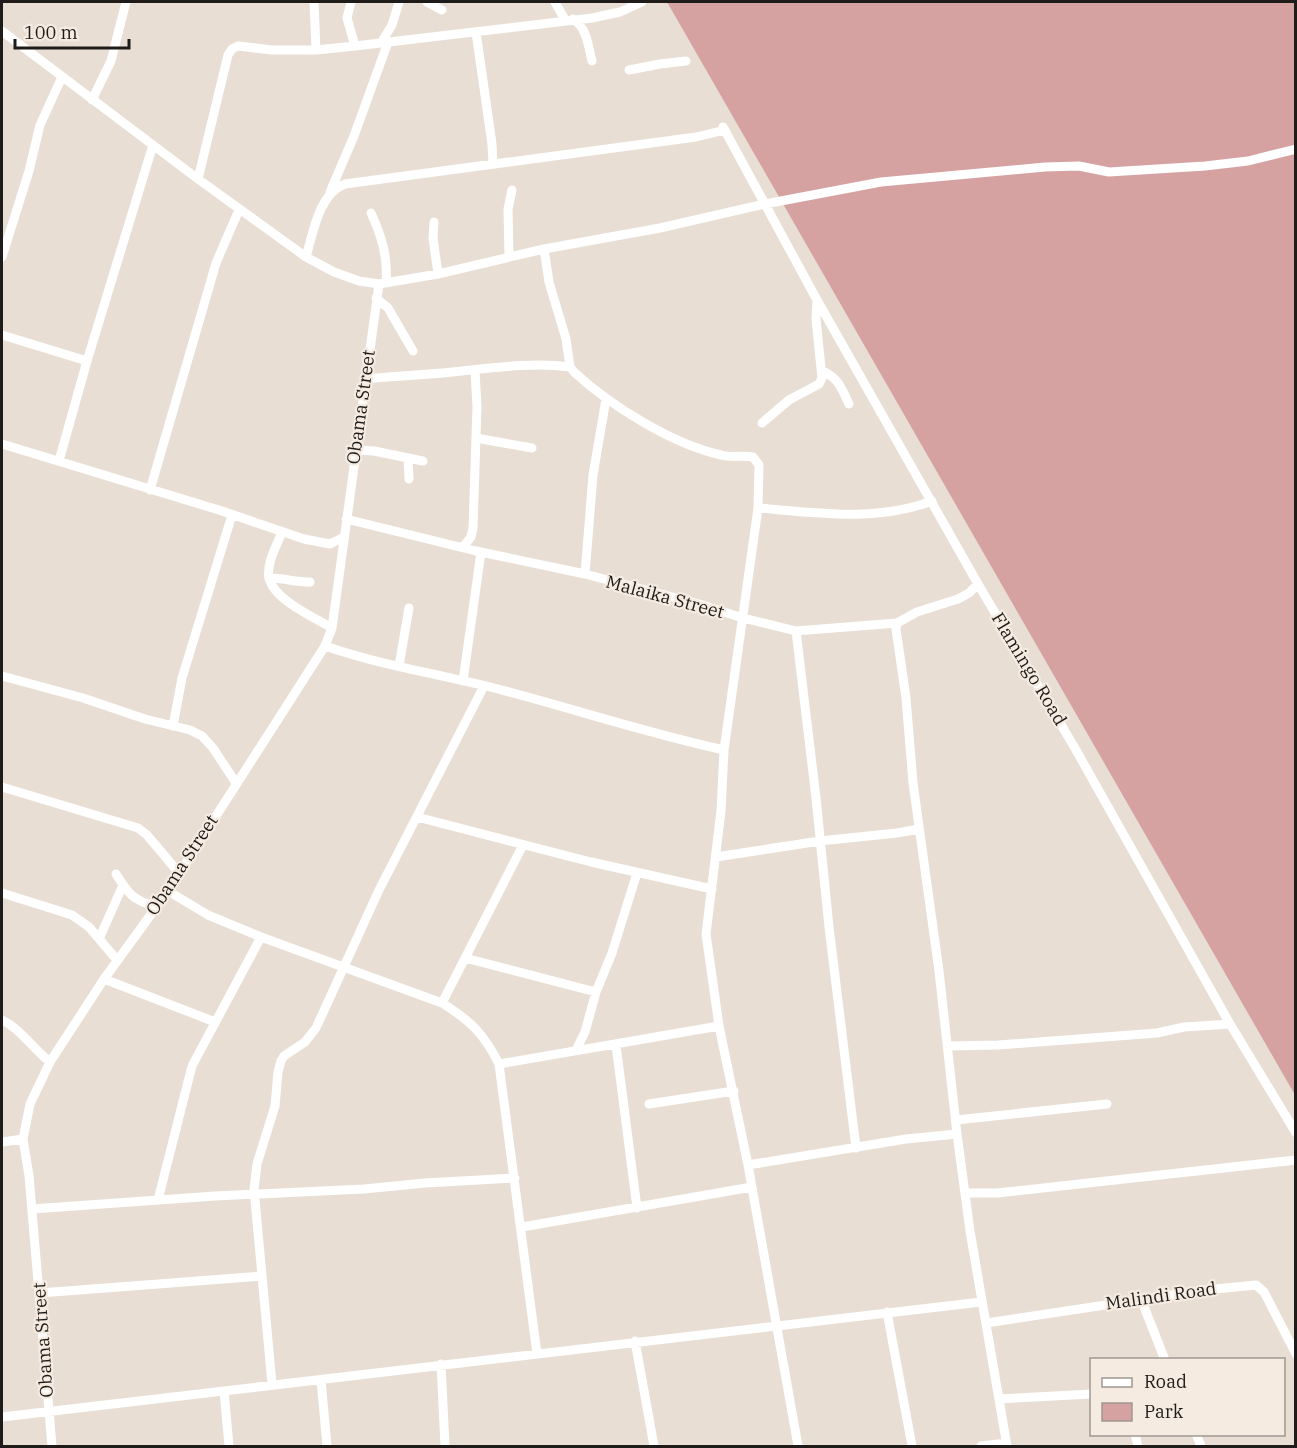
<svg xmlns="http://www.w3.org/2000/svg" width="1297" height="1448" font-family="'IBM Plex Serif',serif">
  <rect width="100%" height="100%" fill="#e8ded4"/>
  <path fill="#d6a1a1" d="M667 2H1295V1095Z"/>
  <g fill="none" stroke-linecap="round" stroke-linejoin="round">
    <path stroke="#fff" stroke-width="9" d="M314 2 316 50
      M351 2 347 18 355 46
      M427 2 442 10
      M555 2 565 20
      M573 19C587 28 588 45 592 61
      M2 31 198 179 306 257 334 272 359 281 379 284 438 274 544 249 660 228 765 204 881 182 1045 167 1079 166 1109 172 1205 166 1248 161 1296 149
      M476 32 492 144 493 164
      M381 43 392 25 399 2
      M629 70 660 64 686 61
      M92 100 111 61 126 2
      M723 127 817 300 978 584 1076 750 1230 1024 1296 1133
      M198 179 228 55 232 49 238 46 272 50H316L355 46 592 18 620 12 642 2
      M330 192 354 136 388 42
      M371 213C382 237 388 257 386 283
      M434 222 433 238 438 274
      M544 249 549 282 566 339 570 367 574 372C611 406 672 444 721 455 732 458 742 455 753 457L759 465 758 508 724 750 721 811 706 934 719 1026 748 1165 798 1446
      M2 257 29 171 40 125 62 77
      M306 257C313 233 319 193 345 184L696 137 725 130
      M509 257 508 209 512 190
      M376 298 388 308 413 351
      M2 335 87 361
      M822 371C838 377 842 389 849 404
      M365 379C394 376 424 375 453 372 492 368 531 362 570 367
      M762 423 789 400 819 384 822 378 816 319 817 300
      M476 438 532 448
      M2 444 219 510 304 539 330 544 344 537
      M356 450 374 451 423 461
      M408 458 409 479
      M59 461 87 361 153 145
      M150 490 216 263 239 210
      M758 508C816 513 877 522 932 501
      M346 519 476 551 585 574 699 604 743 618 796 631 897 623 917 612 958 599 969 593 978 584
      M282 532C277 545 266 564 269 578 274 600 315 618 332 628
      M463 547 471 537 473 528 477 407 475 370
      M585 574 593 475 606 399
      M269 578C283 578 295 582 310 582
      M897 623 896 629 906 698 913 783 939 971 957 1134 970 1231 1007 1446
      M796 631 816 798 829 927 856 1148
      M325 646C380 665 438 674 494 688 571 708 646 733 724 750
      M399 666 409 608
      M2 676 83 698 145 719 190 730 202 736 213 748 236 783
      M463 681 481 552
      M173 726 182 678 232 515
      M2 787 138 828 147 835 179 873
      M417 817 591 862 712 889
      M716 857 820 841 897 833 919 829
      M116 874C128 893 133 901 156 906
      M168 891 208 915 261 937 442 1003C471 1021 484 1034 499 1064L537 1354
      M2 893 72 915 89 927 117 960
      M99 939 123 885
      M465 958 596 992
      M104 979 215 1022
      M442 1003 523 845
      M2 1020C21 1029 33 1049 50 1062
      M616 1045 637 1208
      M948 1046 998 1045 1157 1033 1184 1027 1230 1024
      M576 1050 585 1032 596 992 612 953 637 873
      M499 1064 719 1026
      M649 1104 734 1091
      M956 1120 1107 1104
      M2 1142 23 1139
      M748 1165 906 1139 957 1134
      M966 1193H997L1296 1160
      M158 1200 192 1066 261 937
      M32 1209 215 1196 364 1189 425 1183 515 1178
      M522 1227 752 1187
      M40 1293 262 1276
      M1141 1299 1165 1360
      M887 1312 912 1446
      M986 1323 1205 1290 1256 1285 1264 1292 1296 1354
      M635 1341 654 1446
      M441 1364 445 1446
      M321 1380 327 1446
      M272 1384 254 1189 257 1164 275 1106 278 1072 281 1061 284 1056 305 1042 316 1028 379 890 484 686
      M224 1391 229 1446
      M999 1399 1092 1394
      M2 1417 981 1302
      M1135 1434 1138 1446
      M1196 1434 1201 1446
      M52 1446 29 1176 23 1139 30 1104 50 1062 104 979 168 891 325 646 332 628 379 284
      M981 1446 1006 1443"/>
  </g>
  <g text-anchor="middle" stroke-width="4.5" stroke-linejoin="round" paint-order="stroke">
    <g font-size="18" fill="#1e1b18" stroke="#f5ebe1">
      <text transform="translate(361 407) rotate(-82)" y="6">Obama Street</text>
      <text transform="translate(665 597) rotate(15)" y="6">Malaika Street</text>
      <text transform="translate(1029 669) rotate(59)" y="6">Flamingo Road</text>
      <text transform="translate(182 865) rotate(-57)" y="6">Obama Street</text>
      <text transform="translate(1161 1296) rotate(-8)" y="6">Malindi Road</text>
      <text transform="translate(43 1340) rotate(-94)" y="6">Obama Street</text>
    </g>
  </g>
  <rect width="1297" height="1448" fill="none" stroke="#1e1b18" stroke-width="6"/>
  <rect x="1090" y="1358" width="195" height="78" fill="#f5ebe1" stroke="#9f9891" stroke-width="1.5"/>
  <rect x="1102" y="1378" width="30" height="9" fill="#ffffff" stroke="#9f9891" stroke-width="1.5"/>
  <text x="1144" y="1388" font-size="18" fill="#1e1b18">Road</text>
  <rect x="1102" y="1403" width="30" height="18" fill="#d6a1a1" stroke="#9f9891" stroke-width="1.5"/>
  <text x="1144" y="1418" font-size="18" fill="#1e1b18">Park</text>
  <path d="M15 39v9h114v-9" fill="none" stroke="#1e1b18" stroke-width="3"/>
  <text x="24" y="39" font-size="18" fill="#1e1b18" stroke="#f5ebe1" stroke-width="4.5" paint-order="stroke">100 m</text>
</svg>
